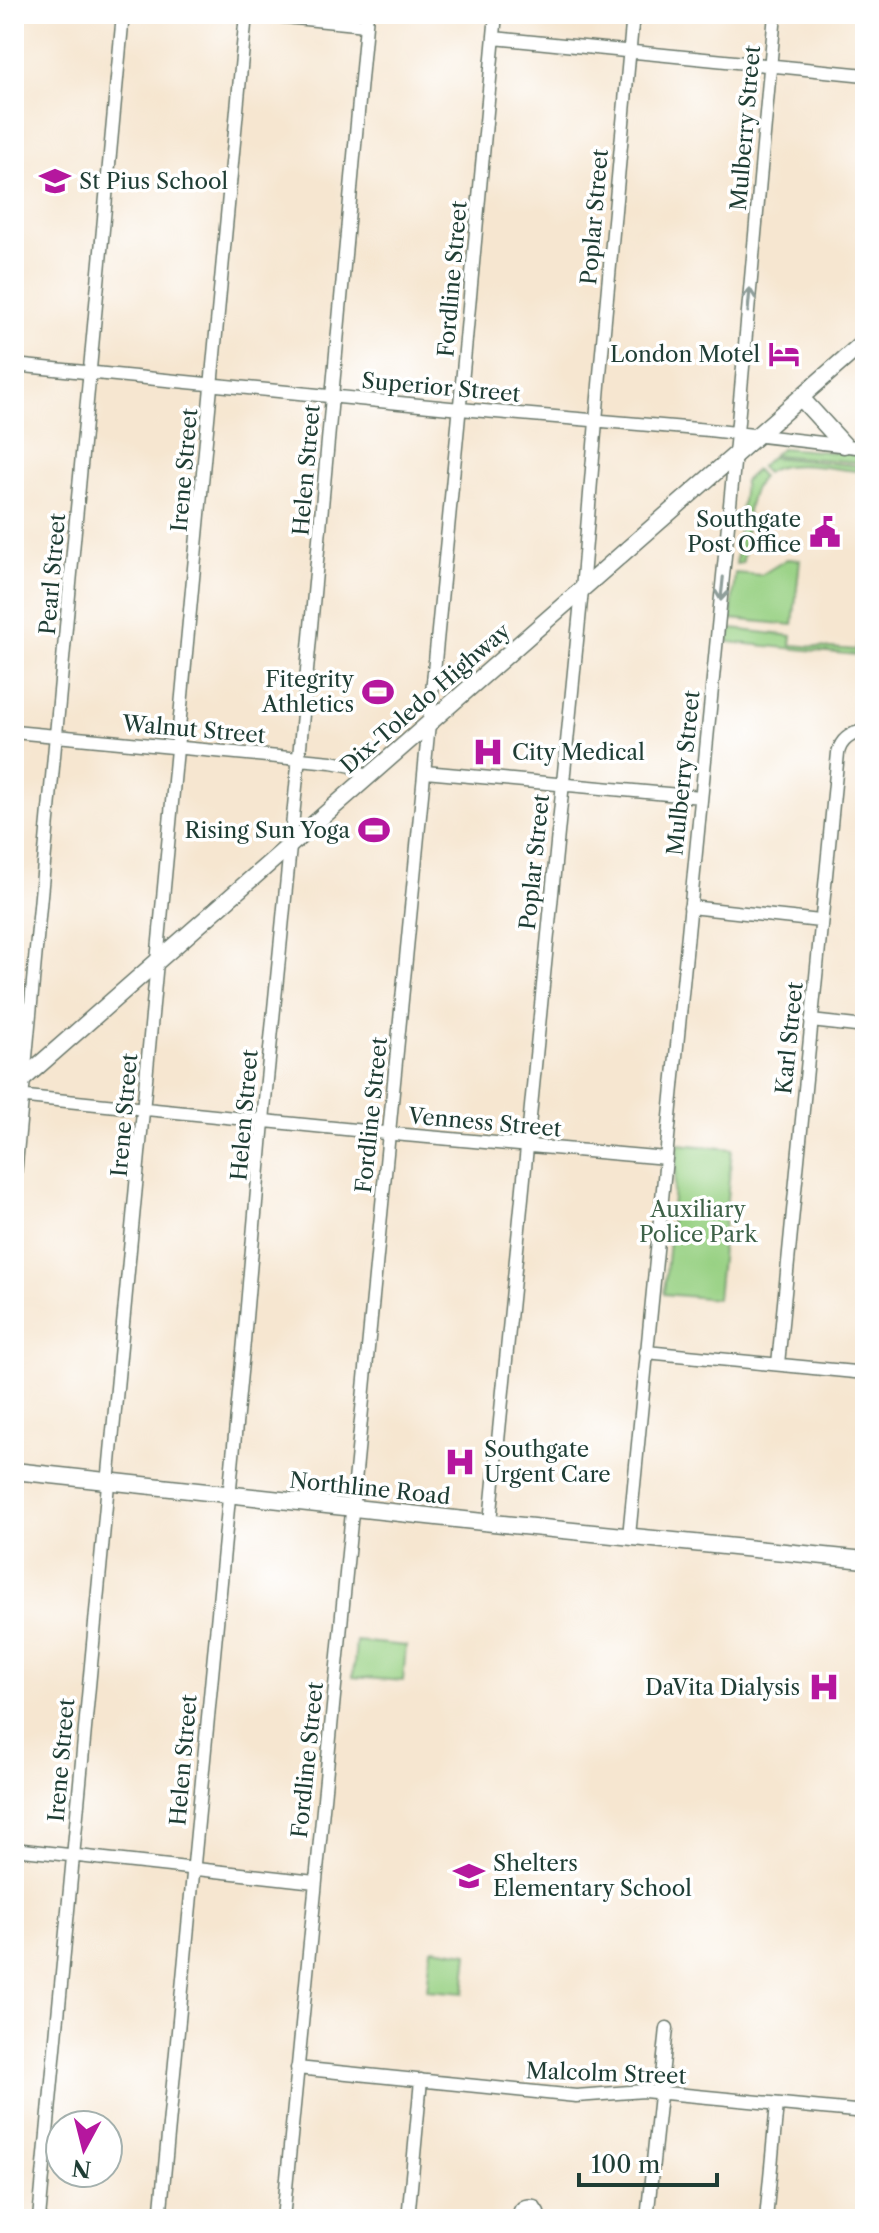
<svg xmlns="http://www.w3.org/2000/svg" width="879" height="2233" font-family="'Libre Caslon Text',serif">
  <rect width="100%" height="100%" fill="#fff"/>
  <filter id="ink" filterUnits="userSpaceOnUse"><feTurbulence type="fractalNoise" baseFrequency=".0125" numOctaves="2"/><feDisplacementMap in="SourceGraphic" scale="16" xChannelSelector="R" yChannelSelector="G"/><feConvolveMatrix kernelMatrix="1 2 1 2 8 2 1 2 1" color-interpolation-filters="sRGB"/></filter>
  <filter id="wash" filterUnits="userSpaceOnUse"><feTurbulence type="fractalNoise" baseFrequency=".006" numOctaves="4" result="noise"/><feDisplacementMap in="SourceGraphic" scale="32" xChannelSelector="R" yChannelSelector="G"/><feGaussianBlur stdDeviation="1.8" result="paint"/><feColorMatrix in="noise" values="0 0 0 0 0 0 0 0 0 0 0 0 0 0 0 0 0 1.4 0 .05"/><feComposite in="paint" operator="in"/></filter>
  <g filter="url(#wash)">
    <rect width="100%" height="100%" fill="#f6e6d0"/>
    <path fill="#99d184" stroke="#5c875c" stroke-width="2" d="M782 448 857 454 863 458 864 463 773 455Z
      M771 457 863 466 861 469 857 471C833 469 785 458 766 473L760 467Z
      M756 470 762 477C745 495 746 536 743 561L742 563 736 564 744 481Z
      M787 559 800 560 793 625 731 619 735 573 761 575Z
      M732 629 792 636 791 645 856 650 857 643 863 651 865 650V656L728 642Z
      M678 1144 732 1149 717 1299 664 1294Z
      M356 1641 406 1646 403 1681 353 1677Z
      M433 1948 468 1953 464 1993 427 1990 431 1949Z"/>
  </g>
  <g filter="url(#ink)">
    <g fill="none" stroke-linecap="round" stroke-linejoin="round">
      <defs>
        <path id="minor" d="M255 14 366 25
          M494 38 865 75
          M14 365 460 409 709 430 865 448
          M14 732 331 762 352 766 366 778
          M425 772 701 797
          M690 907 820 921
          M811 1021 865 1027
          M17 1096 405 1135 666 1158
          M14 1186 123 14
          M646 1352 865 1373
          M778 1364 838 753C841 739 851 733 865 731
          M490 1522 582 590 599 385 633 14
          M629 1536 737 433 775 14
          M14 1849 315 1882
          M297 2068 576 2096 644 2091 865 2112
          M39 2219 246 14
          M160 2219 244 1341 264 1110 301 736 367 14
          M283 2219 458 426 496 14
          M408 2219 421 2080
          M519 2219C518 2208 524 2204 534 2206L538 2212 536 2219
          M647 2219 667 2028
          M766 2219 777 2104"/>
        <path id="major" d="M801 398 844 445
          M14 1087 865 341
          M14 1471 483 1522 865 1560"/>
      </defs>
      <use href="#minor" stroke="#6a786b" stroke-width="15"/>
      <use href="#major" stroke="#6a786b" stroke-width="19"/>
      <use href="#minor" stroke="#fff" stroke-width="12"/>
      <use href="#major" stroke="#fff" stroke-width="16"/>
    </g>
    <defs><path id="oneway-shaft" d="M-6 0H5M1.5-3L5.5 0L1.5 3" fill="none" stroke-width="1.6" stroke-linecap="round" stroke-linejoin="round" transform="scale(2)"/></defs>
    <g stroke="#8f9e9a">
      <use href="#oneway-shaft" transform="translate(749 300) rotate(-85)"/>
      <use href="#oneway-shaft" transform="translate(722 589) rotate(96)"/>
    </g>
  </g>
  <defs>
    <symbol id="school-bare" viewBox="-9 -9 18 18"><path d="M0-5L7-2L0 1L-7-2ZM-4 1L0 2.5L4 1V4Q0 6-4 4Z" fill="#b5179e" stroke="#fff" stroke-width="2.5" paint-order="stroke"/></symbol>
    <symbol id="hotel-bare" viewBox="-9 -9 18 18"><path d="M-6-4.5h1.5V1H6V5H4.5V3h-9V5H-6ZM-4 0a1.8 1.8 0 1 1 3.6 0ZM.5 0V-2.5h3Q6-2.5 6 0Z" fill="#b5179e" stroke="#fff" stroke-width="2.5" paint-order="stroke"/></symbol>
    <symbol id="civic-bare" viewBox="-9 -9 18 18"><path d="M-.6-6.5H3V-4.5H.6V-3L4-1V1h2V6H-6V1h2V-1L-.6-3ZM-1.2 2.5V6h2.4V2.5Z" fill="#b5179e" stroke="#fff" stroke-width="2.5" paint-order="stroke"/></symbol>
    <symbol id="stadium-bare" viewBox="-9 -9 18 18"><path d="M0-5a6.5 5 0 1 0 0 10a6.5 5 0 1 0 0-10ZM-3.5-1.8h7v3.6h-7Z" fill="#b5179e" stroke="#fff" stroke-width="2.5" paint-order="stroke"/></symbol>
    <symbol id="hospital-bare" viewBox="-9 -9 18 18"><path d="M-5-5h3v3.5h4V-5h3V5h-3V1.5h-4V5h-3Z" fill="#b5179e" stroke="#fff" stroke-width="2.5" paint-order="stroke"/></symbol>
  </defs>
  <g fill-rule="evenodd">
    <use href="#school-bare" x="33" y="159" width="44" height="44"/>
    <use href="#hotel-bare" x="762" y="332" width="44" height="44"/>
    <use href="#civic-bare" x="803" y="510" width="44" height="44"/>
    <use href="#stadium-bare" x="356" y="670" width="44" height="44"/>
    <use href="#hospital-bare" x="466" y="730" width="44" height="44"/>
    <use href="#stadium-bare" x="352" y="808" width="44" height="44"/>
    <use href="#hospital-bare" x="438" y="1440" width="44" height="44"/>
    <use href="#hospital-bare" x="802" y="1665" width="44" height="44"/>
    <use href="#school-bare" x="447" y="1854" width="44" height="44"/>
  </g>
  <g text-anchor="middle" stroke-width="7" stroke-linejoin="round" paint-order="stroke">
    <g font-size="22" fill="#1f3d34" stroke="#fff">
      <text transform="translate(745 128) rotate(-85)" y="8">Mulberry Street</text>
      <text transform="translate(594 217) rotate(-85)" y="8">Poplar Street</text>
      <text transform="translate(452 279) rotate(-85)" y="8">Fordline Street</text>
      <text transform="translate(441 387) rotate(5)" y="8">Superior Street</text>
      <text transform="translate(184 470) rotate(-85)" y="8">Irene Street</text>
      <text transform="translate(306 470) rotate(-85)" y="8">Helen Street</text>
      <text transform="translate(52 574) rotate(-85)" y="8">Pearl Street</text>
      <text transform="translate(425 698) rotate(-41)" y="8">Dix-Toledo Highway</text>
      <text transform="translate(194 729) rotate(5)" y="8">Walnut Street</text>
      <text transform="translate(683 773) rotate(-84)" y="8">Mulberry Street</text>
      <text transform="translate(534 862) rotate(-84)" y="8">Poplar Street</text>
      <text transform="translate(789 1038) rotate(-84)" y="8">Karl Street</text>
      <text transform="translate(124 1115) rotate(-85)" y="8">Irene Street</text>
      <text transform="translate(244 1115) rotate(-85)" y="8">Helen Street</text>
      <text transform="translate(371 1115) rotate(-84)" y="8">Fordline Street</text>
      <text transform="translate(485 1122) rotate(5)" y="8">Venness Street</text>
      <text transform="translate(370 1488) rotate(6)" y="8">Northline Road</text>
      <text transform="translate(61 1760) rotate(-85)" y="8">Irene Street</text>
      <text transform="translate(183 1760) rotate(-85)" y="8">Helen Street</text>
      <text transform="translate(307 1760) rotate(-84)" y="8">Fordline Street</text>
      <text transform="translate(606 2073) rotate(2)" y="8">Malcolm Street</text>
    </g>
    <g font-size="22" fill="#1f3d34" stroke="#fff" text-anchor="end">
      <text x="79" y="189" text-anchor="start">St Pius School</text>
      <text x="760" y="362">London Motel</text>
      <text x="801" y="527">Southgate<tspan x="801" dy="25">Post Office</tspan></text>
      <text x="354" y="687">Fitegrity<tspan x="354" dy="25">Athletics</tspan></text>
      <text x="512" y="760" text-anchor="start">City Medical</text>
      <text x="350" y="838">Rising Sun Yoga</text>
      <text x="484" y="1457" text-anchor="start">Southgate<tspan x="484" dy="25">Urgent Care</tspan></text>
      <text x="800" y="1695">DaVita Dialysis</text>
      <text x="493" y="1871" text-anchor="start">Shelters<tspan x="493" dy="25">Elementary School</tspan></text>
    </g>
    <g font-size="22" fill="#3e6248" stroke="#fff">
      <text x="698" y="1217">Auxiliary<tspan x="698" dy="25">Police Park</tspan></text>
    </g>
  </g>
  <rect width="879" height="2233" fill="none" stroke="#fff" stroke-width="48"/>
  <g transform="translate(84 2149) rotate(187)"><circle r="38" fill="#ffffff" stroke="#a5b1ae" stroke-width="2"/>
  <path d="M0-6L14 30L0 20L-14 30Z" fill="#b5179e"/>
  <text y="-12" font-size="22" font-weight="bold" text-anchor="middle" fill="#1f3d34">N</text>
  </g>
  <path d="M579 2173v12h138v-12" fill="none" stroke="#1f3d34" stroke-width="4"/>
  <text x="591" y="2173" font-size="24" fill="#1f3d34" stroke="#ffffff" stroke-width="6" paint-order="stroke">100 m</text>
</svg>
